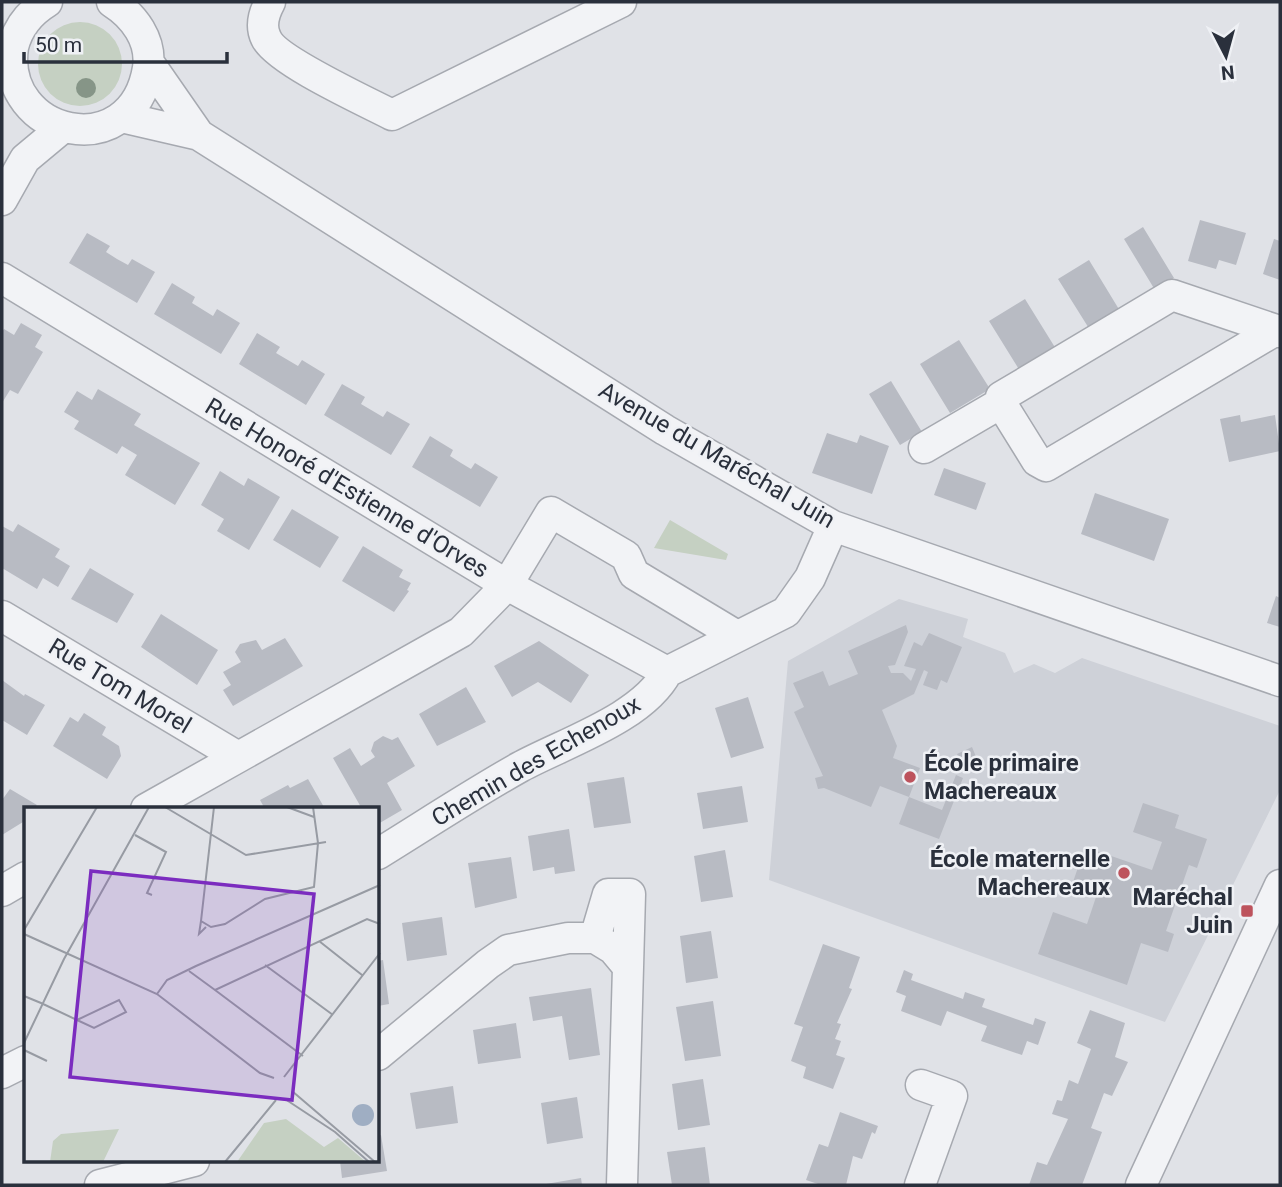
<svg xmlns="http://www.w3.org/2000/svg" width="1282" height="1187" font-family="Roboto,sans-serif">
  <rect width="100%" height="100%" fill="#e0e2e7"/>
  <path fill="#ced1d8" d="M899 599 968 619 963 637 1005 653 1014 673 1034 664 1055 673 1082 658 1280 726V790L1165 1022 769 880 788 661Z"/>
  <path fill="#c5d0c2" d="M38 64a42 42 0 1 1 84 0a42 42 0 1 1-84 0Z
    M670 520 728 554 726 560 654 548Z"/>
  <path fill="#b8bbc3" d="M1200 220 1246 233 1236 265 1219 260 1216 269 1188 261Z
    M1143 227 1174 278 1155 290 1124 239Z
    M87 233 110 246 106 252 117 259 128 265 132 259 155 272 137 303 69 263Z
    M1274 239 1280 241V280L1263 274Z
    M1089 260 1120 311 1090 330 1058 279Z
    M172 283 195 297 192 303 213 316 217 309 240 323 221 354 154 314Z
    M1025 299 1056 349 1020 371 989 321Z
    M21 323 42 335 35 347 43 352 18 394 10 390 2 403V332L4 329 14 335Z
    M257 333 280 347 276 353 298 366 302 360 325 374 306 405 239 364Z
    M959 340 990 389 950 413 920 364Z
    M891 381 922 432 900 445 869 394Z
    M342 384 365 397 361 404 383 417 387 411 410 424 391 455 324 415Z
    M98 389 141 414 134 425 200 463 175 505 125 475 137 455 122 446 117 454 74 429 79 421 64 412 77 391 92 400Z
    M1240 415 1241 422 1275 415 1280 451 1229 462 1220 419Z
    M827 433 857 443 860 435 889 446 872 494 812 473Z
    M430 436 453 450 450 456 461 463 471 469 475 463 498 477 480 507 412 467Z
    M944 468 986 483 976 510 934 495Z
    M220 471 244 486 248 478 280 497 249 550 217 531 224 519 201 505Z
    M1095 493 1169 519 1154 561 1081 534Z
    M292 509 339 537 320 568 273 540Z
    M18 524 60 549 55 557 70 566 58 587 43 578 37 589 2 568V526L13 532Z
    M363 546 403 570 399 577 411 583 407 590 409 591 394 612 342 581Z
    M90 568 134 594 117 623 71 599Z
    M1276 596 1280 598V627L1267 623Z
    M161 614 218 650 197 685 141 647Z
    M906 625 908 632 895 665 888 666 891 673H903L911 681 916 669 904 666 914 642 922 646 929 633 962 647 947 683 941 680 937 690 923 685 928 672 924 670 914 694 882 710 897 746 893 758 920 768 909 797 880 786 871 807 824 788 818 789 815 778 823 776 794 712 804 707 793 683 823 671 829 686 858 674 848 651Z
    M285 638 303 666 233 706 223 690 231 685 223 672 241 662 235 652 240 644 256 640 262 650Z
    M539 641 589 675 571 703 538 682 512 697 494 666Z
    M2 680 24 696 25 694 45 705 27 735 2 720Z
    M466 687 486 722 437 746 419 714Z
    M748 697 764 748 731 758 715 708Z
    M84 713 106 727 102 735 119 746 121 756 107 779 53 746 70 717 78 722Z
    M383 736 392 740 398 737 415 766 387 783 402 810 378 824V809H362L333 758 350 748 361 766 375 757 371 751 374 742Z
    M972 747 979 764 964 770 957 754Z
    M956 775 963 778 939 839 899 824 909 797 942 810Z
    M624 777 631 823 594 828 587 783Z
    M308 779 325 809H265L260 800 288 785 290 788Z
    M742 786 748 822 703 829 697 793Z
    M10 789 37 805 33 809H26L23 822 2 835V800Z
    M1143 803 1179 815 1175 828 1207 839 1197 868 1189 865 1166 931 1174 934 1168 952 1141 943 1127 985 1038 954 1053 912 1087 924 1098 891 1073 882 1085 847 1152 870 1162 842 1133 832Z
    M569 829 575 871 555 874 554 867 533 871 528 836Z
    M725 850 733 897 701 902 694 856Z
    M511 857 517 898 475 908 468 863Z
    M442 917 447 955 407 961 402 923Z
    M711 931 718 978 686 983 680 936Z
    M823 944 860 957 849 988 852 989 837 1023 841 1024 835 1039 841 1041 836 1055 845 1058 833 1089 803 1078 806 1067 791 1061 803 1027 794 1024Z
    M383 960 389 1004 378 1006V961Z
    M904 970 913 974 911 980 963 999 965 992 985 999 982 1007 1033 1025 1035 1018 1046 1022 1038 1045 1027 1041 1022 1055 981 1041 987 1026 947 1011 941 1026 901 1011 906 996 896 992Z
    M591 988 600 1055 569 1060 562 1016 533 1021 529 997Z
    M713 1001 721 1056 685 1061 676 1007Z
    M1090 1010 1125 1023 1115 1057 1128 1062 1112 1096 1104 1093 1091 1128 1102 1132 1082 1185H1029L1037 1162 1047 1165 1068 1119 1052 1114 1057 1100 1062 1101 1069 1080 1078 1084 1091 1049 1077 1043Z
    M516 1023 521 1058 478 1064 473 1030Z
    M703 1079 710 1125 678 1130 672 1084Z
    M453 1086 458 1123 416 1129 410 1093Z
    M577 1097 583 1138 547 1144 541 1103Z
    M840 1112 878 1126 875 1134 872 1132 862 1159 853 1156 846 1185H821L806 1180 819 1144 828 1147Z
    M381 1135 387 1171 342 1178 340 1161H378V1136Z
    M705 1147 710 1185H672L667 1152Z
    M581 1178 582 1185H546V1184Z"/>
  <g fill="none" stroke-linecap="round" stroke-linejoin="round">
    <defs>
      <path id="minor" d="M47 2C29 13 18 27 13 47 0 136 132 167 148 68 152 40 134 16 112 2
        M270 2C264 13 260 26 266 38 275 60 367 102 392 115L621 2
        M149 63 199 135
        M121 117 199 135 665 430 833 526 1280 681
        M2 200 25 159 61 129
        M2 278 507 585 461 632 146 809
        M1276 330 1046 466 1037 461 1001 403V397L1172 295 1276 330 1280 332
        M924 448 1001 403
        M2 616 238 757
        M667 672 507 585 551 512 626 556 634 574 737 636
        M378 854C425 825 472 794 520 767 564 743 643 718 667 672L786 612 810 578 833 526
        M2 891 26 877
        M595 938 608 894H630L628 967
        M378 1055 488 964 508 950 568 938H595L613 949 628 967 622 1185
        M2 1073 26 1061
        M100 1185 194 1161
        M920 1185 952 1096 921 1085
        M1141 1185 1280 885"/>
    </defs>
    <use href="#minor" stroke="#a6a9b0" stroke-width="33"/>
    <use href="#minor" stroke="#f2f3f6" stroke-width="30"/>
  </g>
  <circle fill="#869587" cx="86" cy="88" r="10"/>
  <g fill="#bd535d" stroke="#eff1f5" stroke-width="2.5">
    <circle cx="910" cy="777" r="7"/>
    <circle cx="1124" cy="873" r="7"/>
    <rect x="1240" y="904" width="14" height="14" rx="3.5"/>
  </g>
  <g text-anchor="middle" stroke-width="5" stroke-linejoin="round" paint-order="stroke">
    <g font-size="24" fill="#2a303c" stroke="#eff1f5">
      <text transform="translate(717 455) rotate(30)" y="8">Avenue du Maréchal Juin</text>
      <text transform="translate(347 488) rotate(31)" y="8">Rue Honoré d'Estienne d'Orves</text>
      <text transform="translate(120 686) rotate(31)" y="8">Rue Tom Morel</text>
      <text transform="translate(536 761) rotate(-30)" y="8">Chemin des Echenoux</text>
    </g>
    <g font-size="24" font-weight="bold" fill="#2a303c" stroke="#eff1f5" text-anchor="end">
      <text x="924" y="771" text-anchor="start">École primaire<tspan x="924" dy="28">Machereaux</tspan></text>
      <text x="1110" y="867">École maternelle<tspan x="1110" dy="28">Machereaux</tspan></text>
      <text x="1233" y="905">Maréchal<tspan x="1233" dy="28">Juin</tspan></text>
    </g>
  </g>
  <g transform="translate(24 807)">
    <rect width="355" height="355" fill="#e0e2e7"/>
    <path d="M262 312 300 340 314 331 342 355H213L240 316ZM95 322 79 355H26L29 334 37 327Z" fill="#c5d0c2"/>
    <path d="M328 308a11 11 0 1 1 22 0a11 11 0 1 1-22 0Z" fill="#9faec3"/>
    <path fill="none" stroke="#979ba3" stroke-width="2" d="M141 0 222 48 302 35M190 0 177 114 187 120 201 117 241 92 290 80 294 36 289 0M263 0 290 10M111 28 142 45 123 86 128 88M177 114 175 127 182 120M0 123 73 0M0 127 133 187 236 266 250 271M295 134 338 168M241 158 309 208M165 164 191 183M133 187 143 173 172 159 356 78M0 189 17 196 53 213 70 221 102 205 95 193 53 213M0 236 40 152 125 0M0 243 23 254M279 249 191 183 343 112 356 117M260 270 356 146M268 284 351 355M261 292 311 325 345 355M201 355 252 293"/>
    <path fill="#7b2cbf" fill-opacity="0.15" stroke="#7b2cbf" stroke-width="3.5" d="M67 64 290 87 268 293 46 270Z"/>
    <rect width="355" height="355" fill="none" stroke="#2a303c" stroke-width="3.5"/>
  </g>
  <rect width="1282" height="1187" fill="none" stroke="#2a303c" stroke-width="7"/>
  <g transform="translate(1226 56) rotate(174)" stroke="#eff1f5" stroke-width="5" paint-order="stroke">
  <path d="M0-5L12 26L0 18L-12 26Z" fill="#2a303c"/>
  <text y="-10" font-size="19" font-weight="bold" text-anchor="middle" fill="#2a303c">N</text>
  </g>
  <path d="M24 52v10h203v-10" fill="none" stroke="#2a303c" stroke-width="3.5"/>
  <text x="35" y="52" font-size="21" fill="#2a303c" stroke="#eff1f5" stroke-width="5" paint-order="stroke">50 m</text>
</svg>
